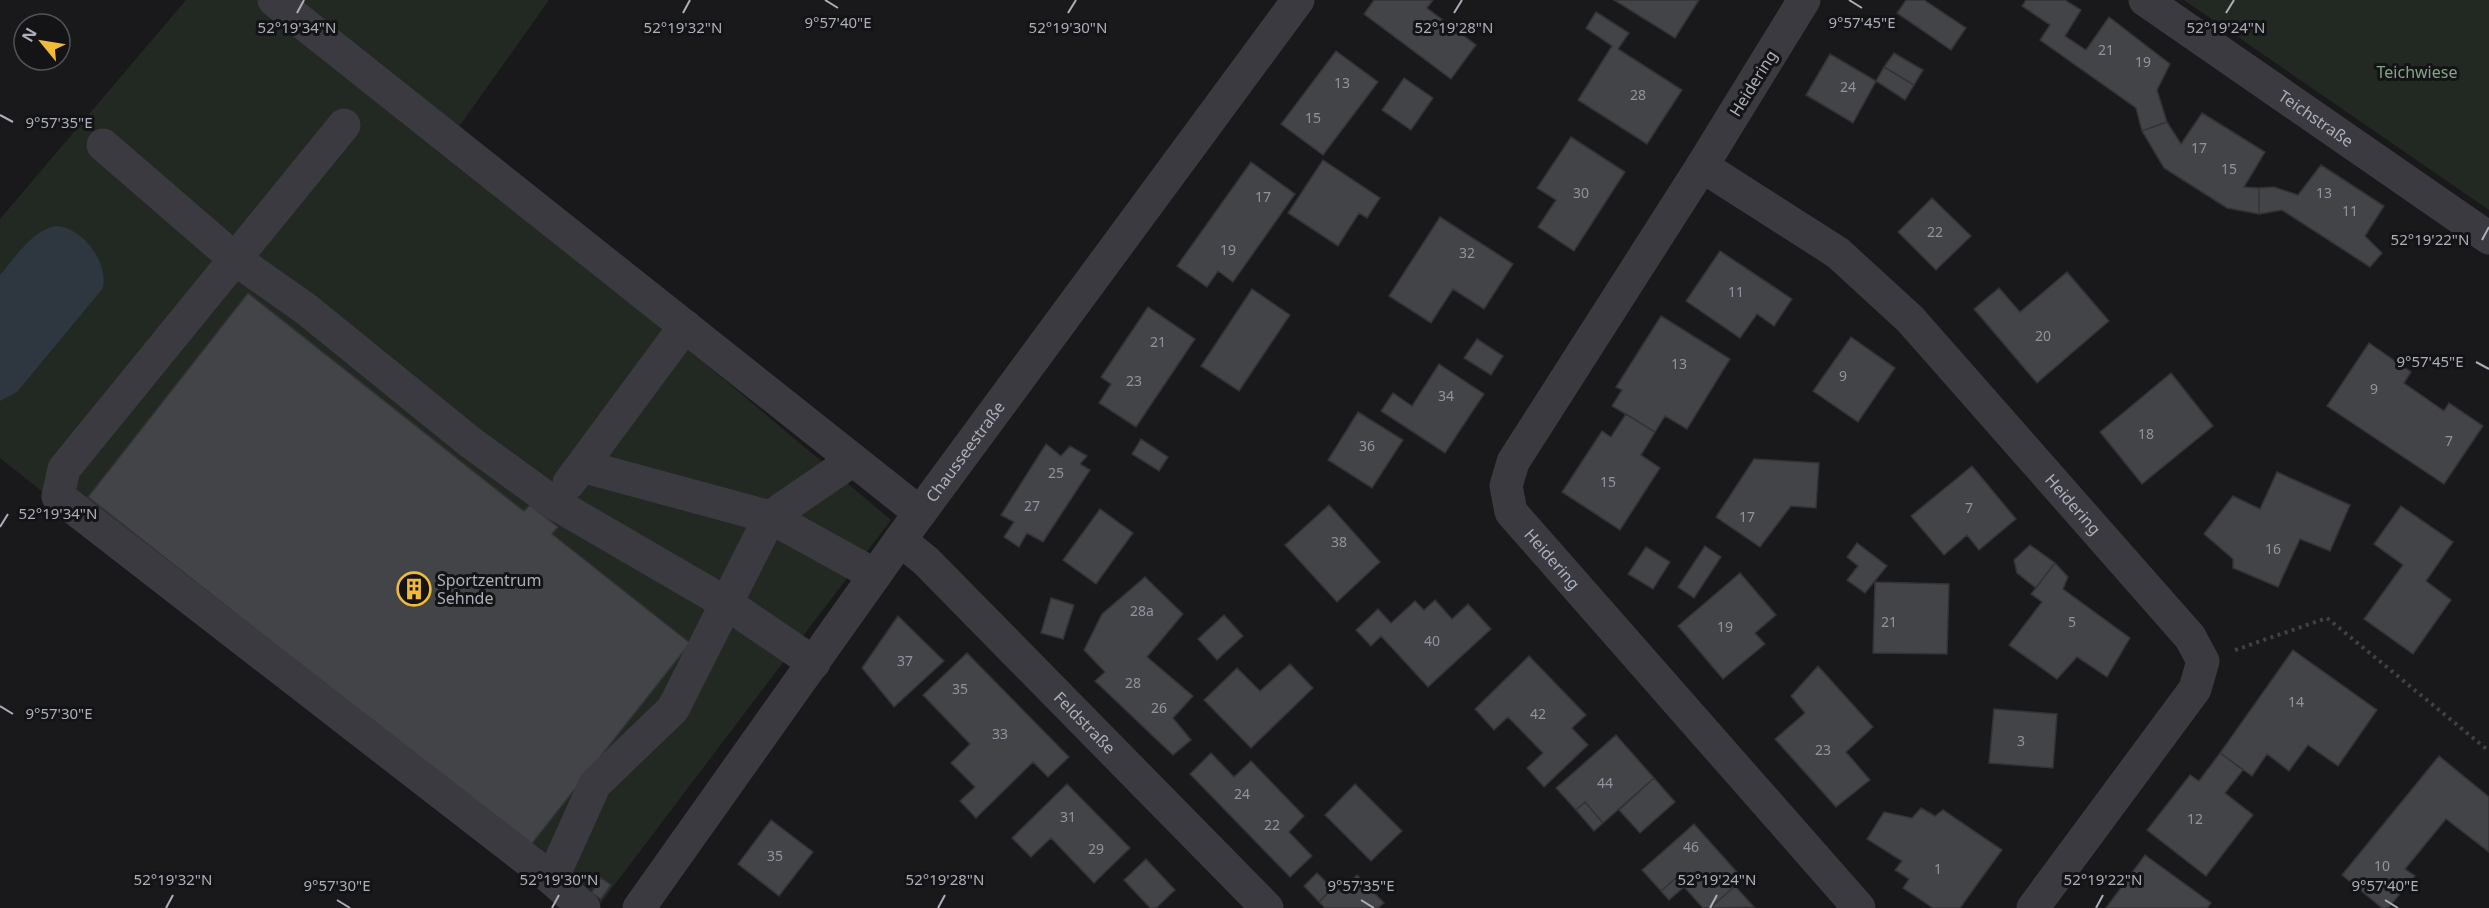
<svg xmlns="http://www.w3.org/2000/svg" width="2489" height="908" font-family="'Noto Sans',sans-serif">
  <rect width="100%" height="100%" fill="#19191b"/>
  <path fill="#212922" d="M186 0H549L446 145 891 520 597 908H567L0 458V219Z
    M2184 0H2489V210Z"/>
  <path fill="#2e373f" d="M56 226C83 228 108 261 103 288L17 392 0 401V275C15 258 32 230 56 226Z"/>
  <path fill="#434448" stroke="#333337" stroke-width="1.5" d="M1374 0H1433L1427 8 1476 45 1451 79 1364 14Z
    M1614 0H1699L1675 38Z
    M1906 0H1924L1966 28 1951 50 1897 13Z
    M2026 0H2065L2081 10 2065 36 2086 50 2109 17 2170 64 2157 90 2167 122 2142 131 2136 108 2040 40 2050 25 2022 6Z
    M1596 12 1629 33 1618 49 1682 90 1647 144 1578 100 1612 46 1586 28Z
    M1336 51 1378 82 1323 155 1281 124Z
    M1894 53 1923 70 1914 85 1884 67Z
    M1830 54 1876 81 1853 123 1806 95Z
    M1884 67 1914 85 1905 100 1876 81Z
    M1404 78 1433 98 1411 130 1382 110Z
    M2202 113 2265 152 2244 187 2259 188V214L2227 208 2164 168 2142 131 2167 122 2181 144Z
    M1571 137 1625 172 1574 251 1538 227 1556 200 1537 188Z
    M1323 160 1380 198 1367 218 1359 213 1338 246 1288 213Z
    M1251 162 1295 194 1233 282 1218 271 1207 287 1177 266Z
    M2321 165 2384 206 2365 236 2382 253 2370 267 2282 210 2259 214V188L2274 187 2298 195Z
    M1932 198 1971 236 1936 270 1898 232Z
    M1440 217 1513 264 1484 309 1453 289 1431 323 1389 296Z
    M1720 251 1792 299 1774 326 1757 314 1740 338 1686 301Z
    M2067 272 2109 321 2037 383 1974 309 1999 288 2020 312Z
    M1252 289 1290 315 1239 391 1201 366Z
    M248 293 521 509 524 511 530 505 558 527 552 534 690 643 530 846 88 497Z
    M1148 307 1195 339 1136 427 1099 403 1111 384 1101 377Z
    M1661 316 1730 359 1687 429 1665 416 1655 432 1612 406 1622 390 1616 387Z
    M1851 337 1895 368 1858 422 1813 391Z
    M1477 339 1503 356 1491 375 1464 358Z
    M2369 343 2411 372 2404 383 2444 411 2449 403 2483 426 2444 484 2327 406Z
    M1439 364 1484 394 1445 453 1381 411 1393 393 1412 406Z
    M2171 373 2213 426 2142 484 2100 432Z
    M1358 412 1403 440 1372 488 1328 460Z
    M1626 414 1655 432 1641 455 1660 468 1620 530 1562 492 1602 431 1611 437Z
    M1141 439 1168 457 1159 471 1132 454Z
    M1046 444 1061 456 1070 446 1087 456 1080 464 1090 470 1043 542 1027 533 1019 547 1004 537 1014 522 1001 515Z
    M1754 459 1819 463 1816 508 1791 506 1760 547 1716 517Z
    M1972 466 2016 519 1979 550 1967 535 1944 555 1911 516Z
    M2277 472 2350 505 2330 551 2300 539 2278 587 2233 568V559L2204 534 2233 496 2260 509Z
    M1329 505 1380 562 1337 602 1285 545Z
    M2401 506 2453 542 2426 581 2451 600 2413 654 2364 619 2403 565 2374 544Z
    M1100 509 1133 533 1096 584 1063 560Z
    M1857 543 1887 566 1865 593 1847 580 1858 566 1847 557Z
    M2030 545 2055 563 2036 588 2017 573 2014 560Z
    M1705 546 1721 557 1694 598 1678 587Z
    M1646 547 1670 562 1653 589 1628 574Z
    M2055 563 2068 577 2063 589 2130 638 2107 677 2077 657 2057 679 2009 645 2042 602 2031 594Z
    M1740 573 1776 615 1755 633 1765 644 1723 679 1678 626Z
    M1145 577 1183 614 1147 657 1193 696 1173 718 1191 740 1173 755 1095 681 1105 672 1084 650 1102 614Z
    M1875 582 1949 584 1947 654 1873 653Z
    M1051 598 1074 605 1063 639 1041 633Z
    M1435 600 1452 619 1468 604 1491 629 1428 687 1381 636 1371 646 1356 630 1378 609 1391 623 1415 601 1424 610Z
    M1224 615 1243 636 1217 660 1198 639Z
    M898 616 944 661 894 707 862 668Z
    M2293 650 2377 710 2338 766 2308 745 2289 771 2267 754 2252 776 2220 753Z
    M967 653 1069 757 1048 777 1033 762 976 818 960 801 975 787 951 763 970 744 923 695Z
    M1529 656 1586 715 1572 728 1588 745 1544 787 1527 768 1543 753 1508 717 1494 730 1475 709Z
    M1290 664 1313 688 1251 748 1204 700 1237 668 1260 691Z
    M1818 666 1873 727 1846 752 1870 780 1836 807 1775 739 1805 713 1791 696Z
    M1994 709 2057 714 2053 768 1989 763Z
    M1616 735 1654 778 1603 823 1585 802 1576 810 1556 788Z
    M1211 753 1234 777 1251 761 1304 816 1289 832 1312 856 1290 877 1190 774Z
    M2220 753 2243 770 2225 793 2253 815 2206 876 2147 830 2190 775 2199 781Z
    M2439 756 2489 797V852L2446 819 2405 869 2415 876 2388 908H2382L2342 875Z
    M1654 778 1675 802 1640 833 1619 810Z
    M1067 784 1130 848 1094 883 1051 838 1031 857 1012 838Z
    M1355 784 1402 831 1371 861 1325 815Z
    M1585 802 1603 823 1594 831 1576 810Z
    M1921 808 1935 816 1943 810 2002 850 1960 908H1933L1903 888 1909 879 1895 870 1902 861 1867 839 1884 812 1912 818Z
    M771 820 813 852 779 896 738 864Z
    M1694 824 1743 879 1710 908H1703L1676 878 1661 891 1642 870Z
    M2145 855 2211 903 2207 908H2106Z
    M1146 859 1175 890 1156 908H1150L1124 880Z
    M1317 873 1332 888 1319 902 1304 886Z
    M1357 875 1384 903 1378 908H1325L1319 902 1335 886 1341 892Z
    M601 878 611 885 601 899 591 893Z
    M1676 878 1684 887 1669 900 1661 891Z
    M1735 886 1754 907 1710 908Z"/>
  <g fill="none" stroke-linecap="round" stroke-linejoin="round">
    <path stroke="#404147" stroke-width="4" stroke-dasharray="3 4.5" stroke-linecap="butt" d="M2235 650 2327 618 2489 751"/>
    <g stroke="#3a3a40" stroke-width="33">
      <path d="M274 0 920 513"/>
      <path id="s1" d="M1804 0 1702 166 1513 462 1506 486 1511 512 1859 908"/>
      <path id="s2" d="M2145 0 2489 238"/>
      <path d="M344 125 64 469 58 496 552 879 584 908"/>
      <path d="M103 145 235 259 306 309 470 442 554 503 726 603 814 663"/>
      <path id="s3" d="M1702 166 1838 253 1910 319 2190 637 2203 661 2195 689 2033 908"/>
      <path d="M582 466 770 517 875 575"/>
      <path d="M569 483 685 326"/>
      <path id="s4" d="M900 540 926 561 1267 908"/>
      <path d="M552 879 595 784 673 709 770 517 853 460"/>
      <path id="s5" d="M639 908 900 540 1298 0"/>
    </g>
  </g>
  <path fill="none" stroke="#abafba" stroke-width="2" d="M825 0 838 8M1849 0 1862 8M297 13 304 0M683 13 690 0M1068 13 1076 0M1454 13 1462 0M2226 13 2234 0M0 115 13 122M2482 240 2489 227M2476 362 2489 369M0 527 8 514M0 706 13 714M337 900 350 908M1361 900 1374 908M2385 900 2398 908M166 908 173 895M552 908 559 895M938 908 945 895M1710 908 1717 895M2096 908 2103 895"/>
  <defs>
    <symbol id="building-ring" viewBox="-11 -11 22 22"><circle r="9.5" fill="#141416" stroke="#f1bb3a" stroke-width="1.5"/><path d="M-4-6H4V6H1V3H-1V6H-4ZM-2.5-4.3h1.7v1.8h-1.7ZM.8-4.3h1.7v1.8H.8ZM-2.5-1h1.7V.8h-1.7ZM.8-1h1.7V.8H.8Z" fill="#f1bb3a"/></symbol>
  </defs>
  <g fill-rule="evenodd">
    <use href="#building-ring" x="395" y="570" width="38" height="38"/>
  </g>
  <g text-anchor="middle" stroke-width="6" stroke-linejoin="round" paint-order="stroke">
    <g font-size="14" fill="#91949e">
      <text x="2106" y="55">21</text>
      <text x="2143" y="67">19</text>
      <text x="1342" y="88">13</text>
      <text x="1848" y="92">24</text>
      <text x="1638" y="100">28</text>
      <text x="1313" y="123">15</text>
      <text x="2199" y="153">17</text>
      <text x="2229" y="174">15</text>
      <text x="1581" y="198">30</text>
      <text x="2324" y="198">13</text>
      <text x="1263" y="202">17</text>
      <text x="2350" y="216">11</text>
      <text x="1935" y="237">22</text>
      <text x="1228" y="255">19</text>
      <text x="1467" y="258">32</text>
      <text x="1736" y="297">11</text>
      <text x="2043" y="341">20</text>
      <text x="1158" y="347">21</text>
      <text x="1679" y="369">13</text>
      <text x="1843" y="381">9</text>
      <text x="1134" y="386">23</text>
      <text x="2374" y="394">9</text>
      <text x="1446" y="401">34</text>
      <text x="2146" y="439">18</text>
      <text x="2449" y="446">7</text>
      <text x="1367" y="451">36</text>
      <text x="1056" y="478">25</text>
      <text x="1608" y="487">15</text>
      <text x="1032" y="511">27</text>
      <text x="1969" y="513">7</text>
      <text x="1747" y="522">17</text>
      <text x="1339" y="547">38</text>
      <text x="2273" y="554">16</text>
      <text x="1142" y="616">28a</text>
      <text x="1889" y="627">21</text>
      <text x="2072" y="627">5</text>
      <text x="1725" y="632">19</text>
      <text x="1432" y="646">40</text>
      <text x="905" y="666">37</text>
      <text x="1133" y="688">28</text>
      <text x="960" y="694">35</text>
      <text x="2296" y="707">14</text>
      <text x="1159" y="713">26</text>
      <text x="1538" y="719">42</text>
      <text x="1000" y="739">33</text>
      <text x="2021" y="746">3</text>
      <text x="1823" y="755">23</text>
      <text x="1605" y="788">44</text>
      <text x="1242" y="799">24</text>
      <text x="1068" y="822">31</text>
      <text x="2195" y="824">12</text>
      <text x="1272" y="830">22</text>
      <text x="1691" y="852">46</text>
      <text x="1096" y="854">29</text>
      <text x="775" y="861">35</text>
      <text x="2382" y="871">10</text>
      <text x="1938" y="874">1</text>
    </g>
    <g font-size="16" fill="#82a586" stroke="#141416">
      <text x="2417" y="78">Teichwiese</text>
    </g>
    <g font-size="16" fill="#abafba" stroke="#141416">
      <text transform="translate(1753 83) rotate(-58)" y="6">Heidering</text>
      <text dy="6" stroke="none"><textPath href="#s2" startOffset="208">Teichstraße</textPath></text>
      <text dy="6" stroke="none"><textPath href="#s5" startOffset="561">Chausseestraße</textPath></text>
      <text dy="6" stroke="none"><textPath href="#s3" startOffset="506">Heidering</textPath></text>
      <text dy="6" stroke="none"><textPath href="#s1" startOffset="660">Heidering</textPath></text>
      <text dy="6" stroke="none"><textPath href="#s4" startOffset="260">Feldstraße</textPath></text>
    </g>
    <g font-size="16" fill="#abafba" stroke="#141416" text-anchor="start">
      <text x="437" y="586">Sportzentrum<tspan x="437" dy="18">Sehnde</tspan></text>
    </g>
  </g>
  <g font-size="15" text-anchor="middle" fill="#abafba" stroke="#141416" stroke-width="6" stroke-linejoin="round" paint-order="stroke">
    <text x="838" y="28">9°57'40"E</text>
    <text x="1862" y="28">9°57'45"E</text>
    <text x="297" y="33">52°19'34"N</text>
    <text x="683" y="33">52°19'32"N</text>
    <text x="1068" y="33">52°19'30"N</text>
    <text x="1454" y="33">52°19'28"N</text>
    <text x="2226" y="33">52°19'24"N</text>
    <text x="59" y="128">9°57'35"E</text>
    <text x="2430" y="245">52°19'22"N</text>
    <text x="2430" y="367">9°57'45"E</text>
    <text x="58" y="519">52°19'34"N</text>
    <text x="59" y="719">9°57'30"E</text>
    <text x="173" y="885">52°19'32"N</text>
    <text x="559" y="885">52°19'30"N</text>
    <text x="945" y="885">52°19'28"N</text>
    <text x="1717" y="885">52°19'24"N</text>
    <text x="2103" y="885">52°19'22"N</text>
    <text x="337" y="891">9°57'30"E</text>
    <text x="1361" y="891">9°57'35"E</text>
    <text x="2385" y="891">9°57'40"E</text>
  </g>
  <g transform="translate(42 42) rotate(300)"><circle r="28" fill="#141416" stroke="#505258" stroke-width="1.5"/>
  <path d="M0-4.5L10 22L0 15L-10 22Z" fill="#f1bb3a"/>
  <text y="-9" font-size="16" font-weight="bold" text-anchor="middle" fill="#abafba">N</text>
  </g>
</svg>
